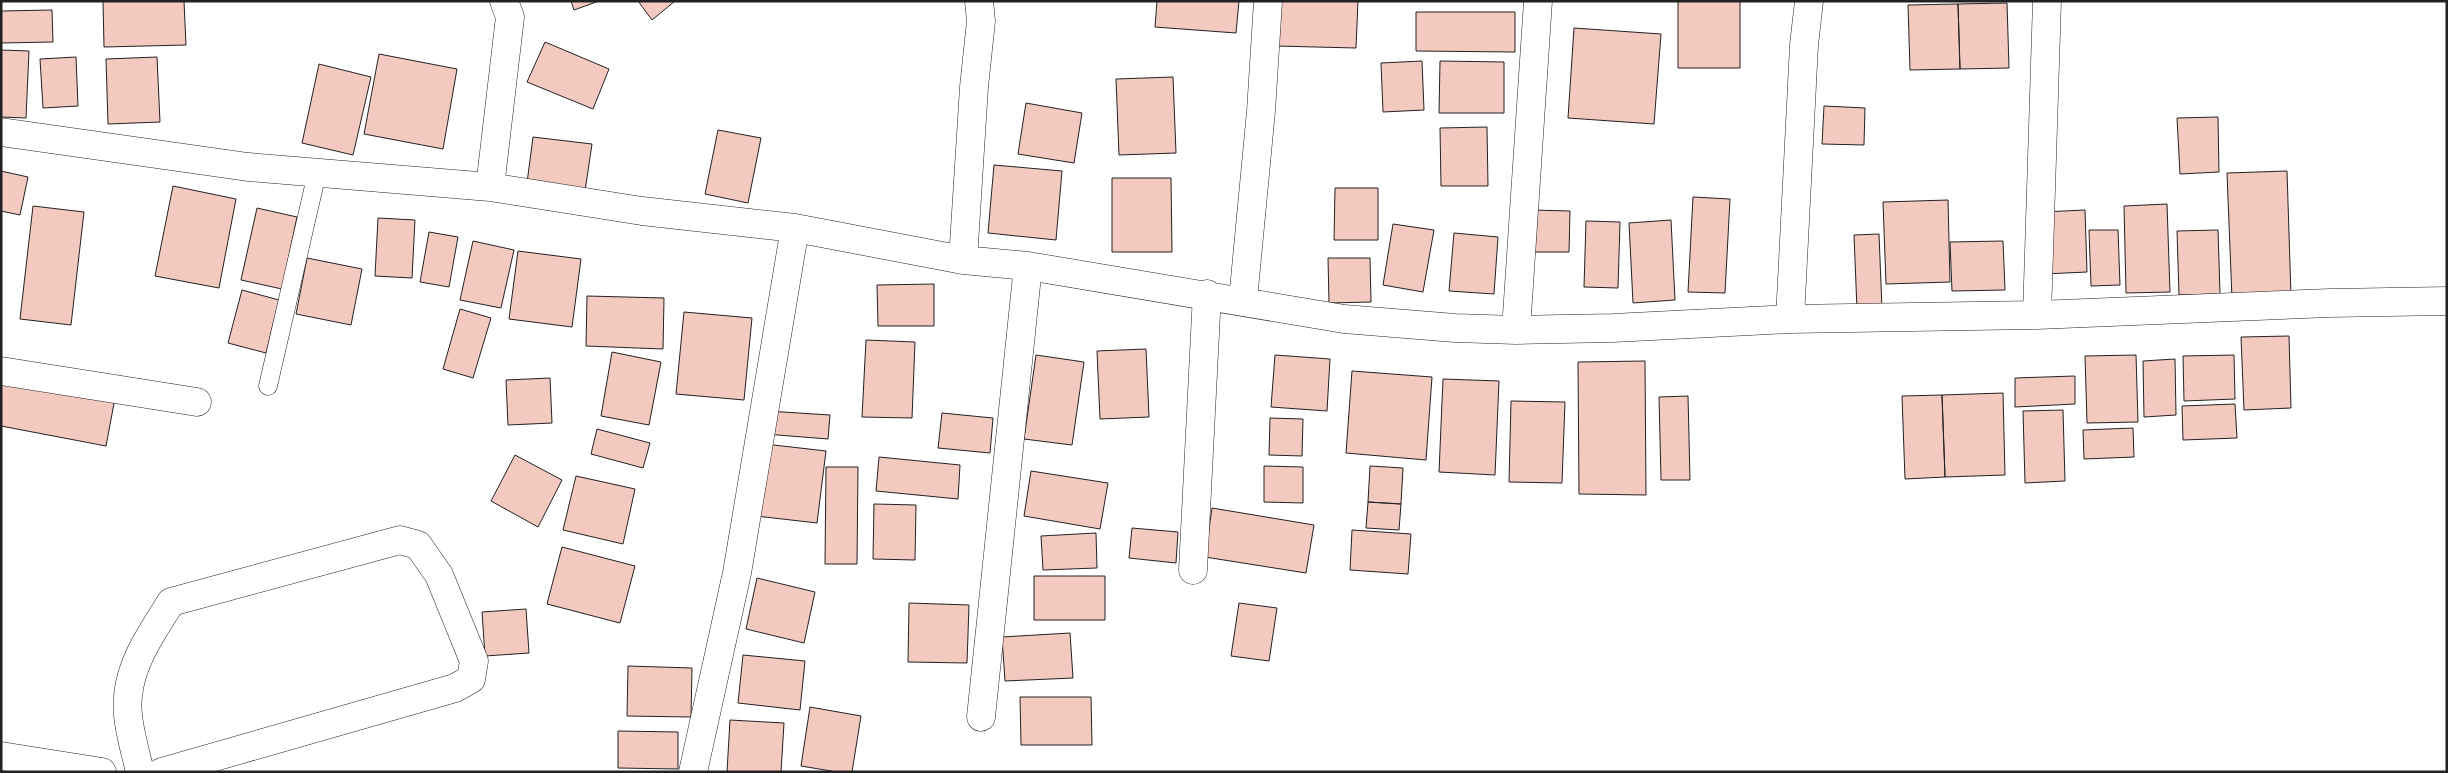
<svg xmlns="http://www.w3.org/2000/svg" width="2448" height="773" font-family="'Sofia Sans Condensed',sans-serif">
  <rect width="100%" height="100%" fill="#fff"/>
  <path fill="#f3c9c0" stroke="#222" d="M103 1H184L186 45 104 47Z
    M571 1H599L574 10Z
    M638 1H675L652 20Z
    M1157 1H1239L1236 33 1155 27Z
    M1278 1H1358L1356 48 1276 46Z
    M1678 1H1740V68H1678Z
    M2007 3 2009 68 1960 69 1958 4Z
    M1958 4 1960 69 1910 70 1908 5Z
    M52 10 53 42 1 43V11Z
    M1416 12H1515V52L1416 51Z
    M1574 28 1661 34 1654 124 1568 118Z
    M545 42 609 69 593 109 527 82Z
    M1 50 29 51 26 118 1 117Z
    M379 54 457 69 443 149 364 134Z
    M76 57 78 106 43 108 40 59Z
    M157 57 160 122 108 124 106 59Z
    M1422 61 1424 110 1383 112 1381 63Z
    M1440 61 1504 62V113H1439Z
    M319 64 371 77 353 155 302 143Z
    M1173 77 1176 153 1119 155 1116 79Z
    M1026 103 1082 113 1074 163 1018 154Z
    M1824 106 1865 108 1864 145 1822 144Z
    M2218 117 2219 172 2180 174 2177 118Z
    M1487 127 1488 186H1441L1440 128Z
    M718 130 761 138 748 203 705 194Z
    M533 137 592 144 585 191 527 183Z
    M994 165 1062 171 1056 240 988 233Z
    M1 171 28 177 20 215 1 211Z
    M2287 171 2291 296 2232 299 2227 173Z
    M1112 178H1171L1172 252H1112Z
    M173 186 236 199 219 288 155 276Z
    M1335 188H1378V240H1334Z
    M1693 197 1730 199 1725 293 1688 292Z
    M1948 200 1950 282 1886 284 1883 202Z
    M2167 204 2170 292 2126 293 2124 206Z
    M33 206 84 212 71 325 20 319Z
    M257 208 297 217 282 289 241 280Z
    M1532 210 1570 211 1569 252H1532Z
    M2085 210 2087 272 2044 274 2043 212Z
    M378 218 415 220 412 278 375 276Z
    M1671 220 1675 300 1633 303 1629 223Z
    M1586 221 1620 222 1618 288 1584 287Z
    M1393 224 1434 230 1423 292 1383 285Z
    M2089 230H2118L2120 285 2091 286Z
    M2218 230 2220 294 2179 295 2177 231Z
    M429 232 458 237 449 287 420 282Z
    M1454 233 1498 237 1494 294 1449 291Z
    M1879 234 1882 309 1857 310 1854 235Z
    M473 241 514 250 501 308 460 300Z
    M2003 241 2005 290 1952 291 1950 242Z
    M518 251 581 259 572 327 509 319Z
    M307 258 362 269 351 325 296 314Z
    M1328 258H1370L1371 302 1329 303Z
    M934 284V326H878L877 285Z
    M242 290 279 300 266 353 228 343Z
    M587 296 664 298 663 349 586 346Z
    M460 309 491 318 473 378 443 369Z
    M684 312 752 318 744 400 676 394Z
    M2289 336 2291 408 2244 410 2241 337Z
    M866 340 915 342 912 418 862 417Z
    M1146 349 1149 417 1100 419 1097 351Z
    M612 352 661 362 649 425 601 416Z
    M1036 355 1084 362 1072 445 1024 439Z
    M1275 355 1330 359 1327 411 1271 407Z
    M2136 355 2138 422 2087 423 2085 356Z
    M2234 355 2235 399 2184 401 2183 356Z
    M2175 359 2176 415 2144 417 2143 361Z
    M1645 361 1646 495 1579 494 1578 362Z
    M1352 371 1432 377 1426 460 1346 453Z
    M1 376 115 398 106 446 1 426Z
    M2075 376V404L2015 407V378Z
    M550 378 552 423 508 425 506 380Z
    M1443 379 1499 381 1495 475 1439 472Z
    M2003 393 2005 475 1945 477 1942 395Z
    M1942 395 1945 477 1905 479 1902 396Z
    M1688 396 1690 480H1661L1659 397Z
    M1511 401 1565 402 1562 483 1509 482Z
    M2235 404 2237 438 2183 440 2182 406Z
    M2063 410 2065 481 2025 483 2023 411Z
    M767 411 830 415 828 439 765 434Z
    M942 413 993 418 990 453 938 448Z
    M1270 418 1303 419 1302 456 1269 455Z
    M2133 428 2134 457 2084 459 2083 430Z
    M597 429 650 443 643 468 591 454Z
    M765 444 826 451 817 523 756 516Z
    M515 455 562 480 538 527 491 501Z
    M879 457 960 465 958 499 876 491Z
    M1264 466 1303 467V503L1264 502Z
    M1370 466 1403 468 1401 504 1368 502Z
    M826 467H858L857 564H825Z
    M1031 471 1108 483 1100 529 1024 516Z
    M576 476 635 489 623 544 563 530Z
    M1368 502 1401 504 1399 530 1366 528Z
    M874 504 916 505 915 560 873 559Z
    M1212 508 1314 525 1306 573 1205 557Z
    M1132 528 1178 532 1176 563 1129 558Z
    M1352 530 1411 534 1408 574 1350 570Z
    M1096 533 1097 568 1043 570 1041 536Z
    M562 547 635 566 620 623 547 604Z
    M1034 576H1105V620H1034Z
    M757 578 815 592 804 643 746 629Z
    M909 603 969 605 967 663 908 662Z
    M1239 603 1277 608 1269 661 1231 656Z
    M526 609 529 653 485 656 482 612Z
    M1070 633 1073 678 1005 681 1002 637Z
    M743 655 805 661 800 710 738 703Z
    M628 666 692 668 691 717 627 716Z
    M1020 697H1091L1092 745H1021Z
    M810 707 861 716 852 772H837L801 766Z
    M730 720 784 723 781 772H727Z
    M618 731 678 732V769L618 768Z"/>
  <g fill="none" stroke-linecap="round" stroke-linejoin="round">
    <defs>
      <path id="service" d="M268 386 317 173"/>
      <path id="minor" d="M1 132 248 167 490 187 642 211 795 228 963 260 1028 266 1344 319 1455 328 1516 330 1613 328 1790 319 2037 315 2330 303 2447 301
        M490 187 510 17 504 1
        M963 260 974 87 981 21 979 1
        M1243 300 1261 111 1268 1
        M2037 315 2047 1
        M1790 319 1804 45 1809 1
        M1516 330 1538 1
        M1 371 197 402
        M1193 570 1207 294
        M981 717 1028 266
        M1 756 102 772
        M140 772C135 750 125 718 128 696 131 661 153 631 171 602L400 540 418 545 439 575 474 661 471 679 455 688 162 772
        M693 772 737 573 795 228"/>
    </defs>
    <use href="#service" stroke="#222" stroke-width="19"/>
    <use href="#minor" stroke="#222" stroke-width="29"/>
    <use href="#service" stroke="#fff" stroke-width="18"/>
    <use href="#minor" stroke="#fff" stroke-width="28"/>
  </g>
  <rect width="2448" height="773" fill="none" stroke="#222222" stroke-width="5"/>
</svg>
